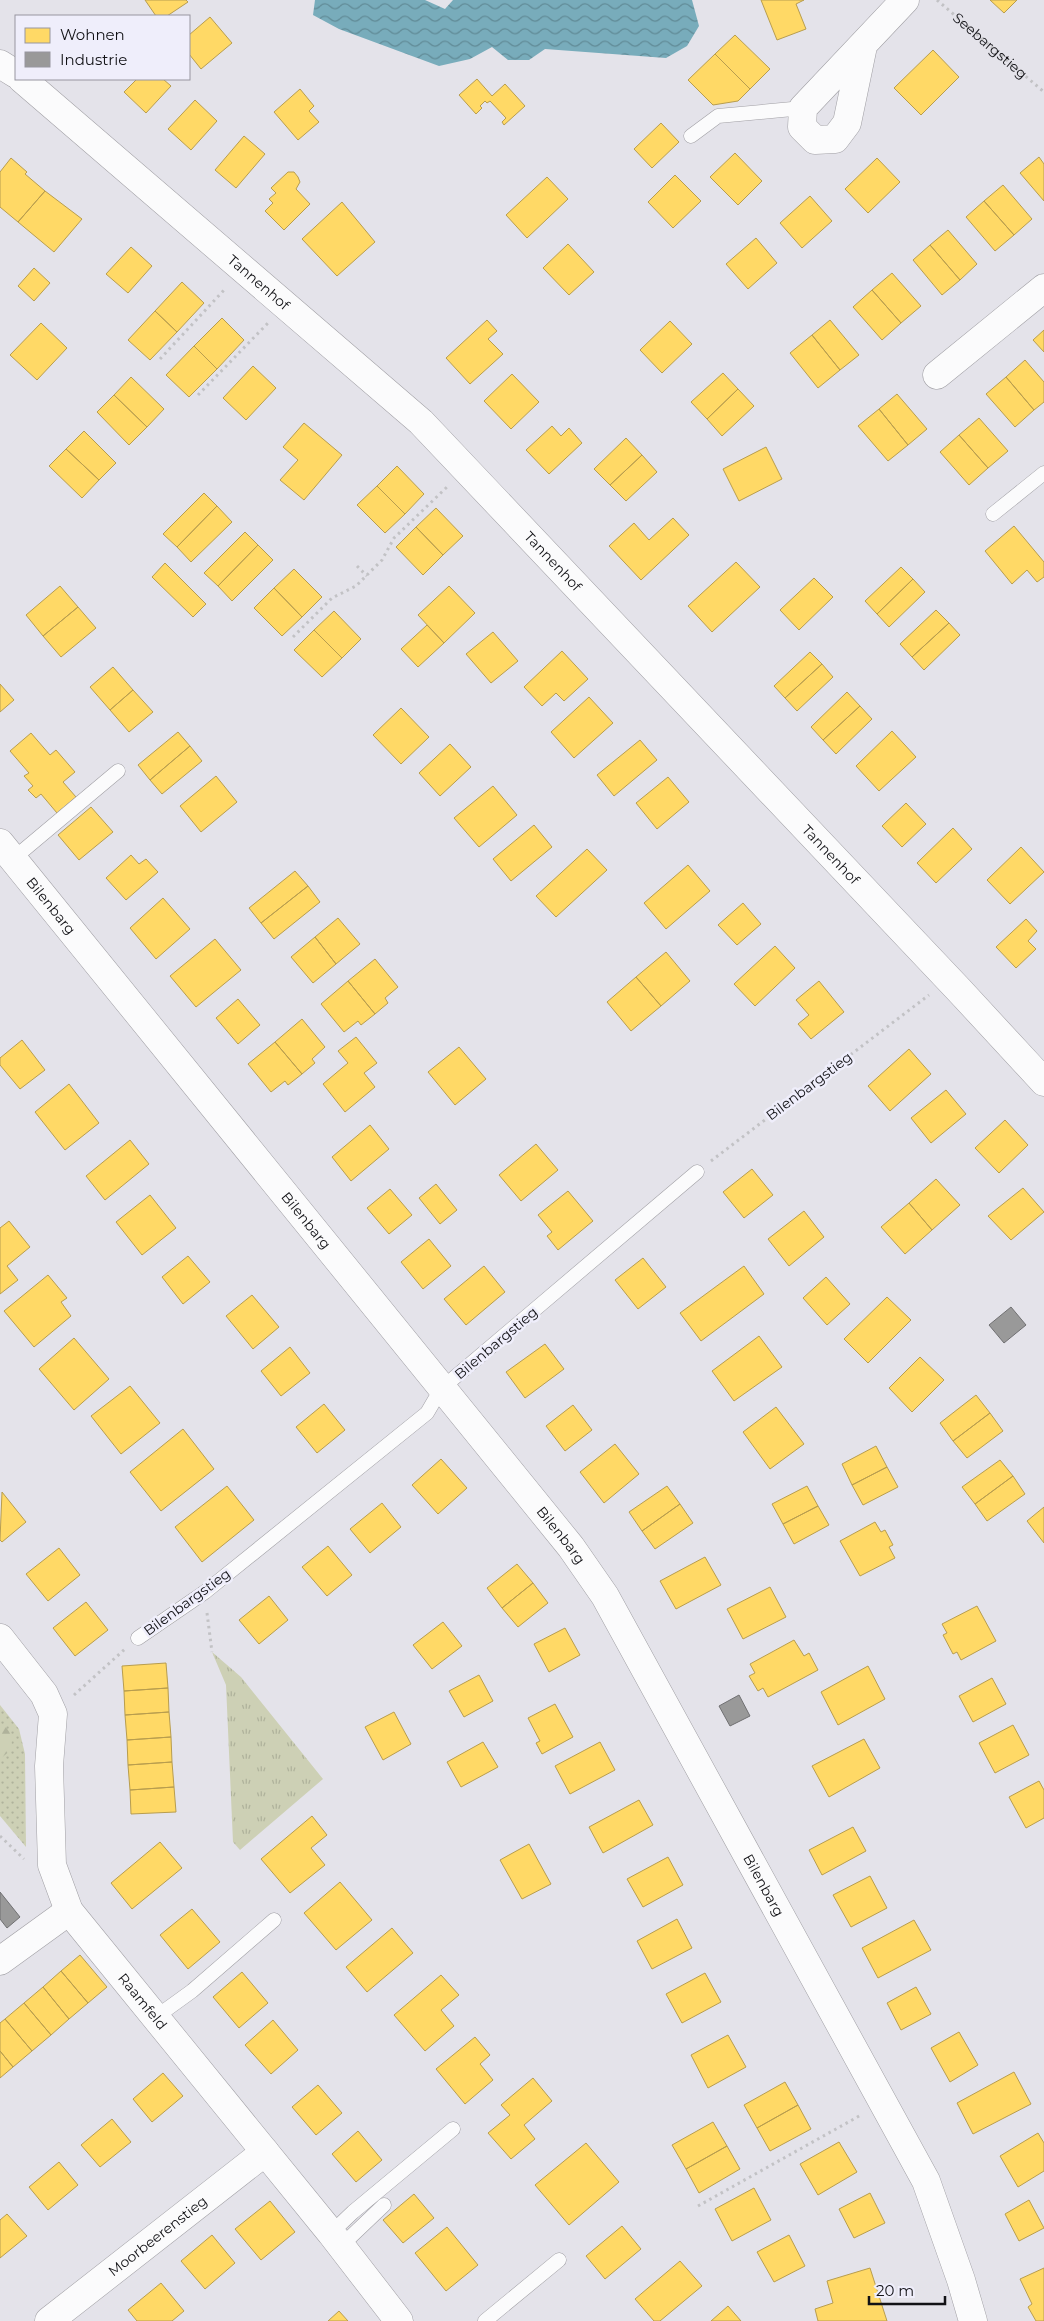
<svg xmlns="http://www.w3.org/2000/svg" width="1044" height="2321" font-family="Montserrat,sans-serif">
  <defs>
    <pattern id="grass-dots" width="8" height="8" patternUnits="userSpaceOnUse" patternTransform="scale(1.25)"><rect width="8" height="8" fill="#cdd0b5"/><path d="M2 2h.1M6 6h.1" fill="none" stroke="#afb29b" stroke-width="1.8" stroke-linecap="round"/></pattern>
    <pattern id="forest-firs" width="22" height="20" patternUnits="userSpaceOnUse" patternTransform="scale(1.25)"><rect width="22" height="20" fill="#cdd0b5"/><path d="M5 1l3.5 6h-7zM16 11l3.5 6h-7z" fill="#afb29b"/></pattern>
    <pattern id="park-tufts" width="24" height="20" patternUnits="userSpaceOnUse" patternTransform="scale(1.25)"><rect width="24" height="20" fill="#cdd0b5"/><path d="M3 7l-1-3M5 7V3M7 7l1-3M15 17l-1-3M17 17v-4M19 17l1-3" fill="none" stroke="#afb29b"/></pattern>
    <pattern id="water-waves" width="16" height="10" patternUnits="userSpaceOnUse" patternTransform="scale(1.25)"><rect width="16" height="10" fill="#78acbb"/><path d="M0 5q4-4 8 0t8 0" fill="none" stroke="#618b97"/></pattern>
  </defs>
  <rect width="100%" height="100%" fill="#e4e3ea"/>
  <path fill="url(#grass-dots)" d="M0 1705 19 1729 25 1754 26 1847 0 1816Z"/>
  <path fill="url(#forest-firs)" d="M0 1723C11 1730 13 1737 11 1750L0 1759Z"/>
  <path fill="url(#park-tufts)" d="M212 1652 241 1677 323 1779 240 1850 233 1842 226 1685Z"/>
  <path fill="url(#water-waves)" d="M315 0H425L445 9 453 0H692L699 26 687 46 666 58 545 49 529 60H508L492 47 470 59 439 66 339 29 313 15Z"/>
  <path fill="#ffd966" stroke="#b89d4e" d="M145 0H186L188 2 167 16H156Z
    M761 0H804L796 4 806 29 777 40Z
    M990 0H1017L1004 13Z
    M210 17 232 43 201 69 189 54V35Z
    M735 35 770 69 750 89 715 54Z
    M933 50 959 77 921 115 894 88Z
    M715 54 750 89 738 101 713 105 688 80Z
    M137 79H163L171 86 146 113 124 92Z
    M477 79 492 96 505 84 525 106 504 125 502 122 506 118 490 101 487 103 485 101 480 106 482 108 476 114 459 95Z
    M300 89 314 106 309 111 319 122 298 140 274 112Z
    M195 100 217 121 191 150 168 129Z
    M661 123 679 142 652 168 634 149Z
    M244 136 265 154 236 188 215 170Z
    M735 153 762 181 738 205 710 177Z
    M1039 157 1044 164V201L1020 173Z
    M11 158 27 172 25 174 45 191 18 222 0 207V172Z
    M877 158 900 182 868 213 845 189Z
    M288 172H294L298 177 300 182 296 189 310 204 284 230 265 211 273 203 269 199 276 193 271 188Z
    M675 175 701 201 673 228 648 202Z
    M547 177 568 199 527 238 506 215Z
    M1003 185 1032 219 1014 235 984 201Z
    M45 191 82 219 54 252 18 222Z
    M810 196 832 221 802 248 780 223Z
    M984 201 1014 235 995 251 966 217Z
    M342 202 375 242 337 276 302 239Z
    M948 230 977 264 960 280 930 245Z
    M756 238 777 263 748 289 726 264Z
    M568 244 594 272 569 295 543 268Z
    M930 245 960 280 942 295 913 260Z
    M131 247 152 266 128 293 106 274Z
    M34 268 50 283 34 301 18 286Z
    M892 273 921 306 901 323 872 290Z
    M182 282 204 303 177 332 155 311Z
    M872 290 901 323 882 340 853 307Z
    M155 311 177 332 150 360 128 340Z
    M222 318 244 340 217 369 194 346Z
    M487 320 497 331 488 339 503 354 470 384 446 358Z
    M830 320 859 355 840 370 812 335Z
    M670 321 692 344 662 373 640 350Z
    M41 323 67 348 37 380 10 355Z
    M1044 330V352L1033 340Z
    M812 335 840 370 818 388 790 353Z
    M194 346 217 369 189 397 166 375Z
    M1025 360 1044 382V402L1034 410 1006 377Z
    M253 366 276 388 246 420 223 398Z
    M723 373 738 389 707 419 691 402Z
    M512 374 539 402 511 429 484 401Z
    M131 377 164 409 147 427 114 395Z
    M1006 377 1034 410 1015 427 986 394Z
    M738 389 754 406 722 436 707 419Z
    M897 394 927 429 908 445 879 409Z
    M114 395 147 427 129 445 97 412Z
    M879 409 908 445 888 461 858 426Z
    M979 418 1008 451 988 468 959 435Z
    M304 423 342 455 304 500 280 480 298 460 283 447Z
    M552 426 561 436 569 428 582 443 549 474 526 450Z
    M84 431 116 463 99 480 66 449Z
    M959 435 988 468 969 485 940 452Z
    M626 438 642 455 610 485 594 469Z
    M766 447 782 479 739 501 723 469Z
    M66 449 99 480 82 498 49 466Z
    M642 455 657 472 626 501 610 485Z
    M397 466 424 494 405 514 377 486Z
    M377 486 405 514 385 533 357 505Z
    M204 493 217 506 177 547 163 534Z
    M217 506 232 522 191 562 177 547Z
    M436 508 463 536 443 555 416 527Z
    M673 518 689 535 641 580 609 546 634 523 649 540Z
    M1014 526 1044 562V577L1037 582 1027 570 1012 584 985 551Z
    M416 527 443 555 423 575 396 547Z
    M245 532 258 545 218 586 204 573Z
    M258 545 273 560 232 601 218 586Z
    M736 562 760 587 712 632 688 606Z
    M165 563 206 604 193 617 152 577Z
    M901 567 913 579 877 614 865 601Z
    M294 569 322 597 302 617 274 588Z
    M814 578 833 597 799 630 780 610Z
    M913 579 925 592 889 627 877 614Z
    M60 586 78 607 43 636 26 615Z
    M449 586 475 613 444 643 418 615Z
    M274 588 302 617 282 636 254 608Z
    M78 607 96 628 61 657 43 636Z
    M936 610 949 623 912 657 900 644Z
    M334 611 361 639 342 658 314 630Z
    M949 623 960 635 924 670 912 657Z
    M427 625 444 643 418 667 401 649Z
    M314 630 342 658 322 677 294 650Z
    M493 632 518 661 491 683 466 654Z
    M562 651 588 679 564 701 556 693 542 706 524 687Z
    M810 652 822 664 785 698 774 686Z
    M822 664 833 677 797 711 785 698Z
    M113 667 133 690 110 710 90 687Z
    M0 684 14 700 0 712Z
    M133 690 153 712 129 732 110 710Z
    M847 692 860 706 823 740 811 727Z
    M589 697 613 723 574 758 551 732Z
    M860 706 872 719 836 754 823 740Z
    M401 708 429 737 401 764 373 735Z
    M892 731 916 757 879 791 856 766Z
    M178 732 190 746 150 780 138 765Z
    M31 733 50 755 56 750 75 772 63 782 76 797 57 813 41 794 36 798 28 790 33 786 24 776 29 773 10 751Z
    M640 740 657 760 614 796 597 775Z
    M450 744 471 767 440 796 419 773Z
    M190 746 202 761 162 794 150 780Z
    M216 776 237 802 201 832 180 806Z
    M668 777 689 802 657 829 636 803Z
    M493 786 517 815 479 847 454 818Z
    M906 803 926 824 902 847 882 826Z
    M91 807 113 832 79 860 58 835Z
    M534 825 552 847 511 881 493 859Z
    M953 828 972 849 936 883 917 863Z
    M1021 847 1044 872 1010 904 987 880Z
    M587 849 607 870 556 917 536 896Z
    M131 855 139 864 146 859 158 872 126 900 106 878Z
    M688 865 710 891 666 929 644 903Z
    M295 871 308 886 261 923 249 908Z
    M308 886 320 902 274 939 261 923Z
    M163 898 190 929 156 959 130 928Z
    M743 903 761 924 737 945 718 925Z
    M338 918 360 944 336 964 315 937Z
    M1026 919 1037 931 1028 941 1036 949 1016 968 996 947Z
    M315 937 336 964 313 983 291 957Z
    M215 939 241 970 196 1007 170 976Z
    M775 946 795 968 755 1006 734 984Z
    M666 952 690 981 661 1006 636 977Z
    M375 959 398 987 385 998 388 1003 375 1014 348 981Z
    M636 977 661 1006 631 1031 607 1002Z
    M348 981 375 1014 361 1025 358 1021 344 1032 321 1004Z
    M819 981 844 1012 811 1039 798 1024 809 1015 796 1000Z
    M238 999 260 1025 238 1044 216 1018Z
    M302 1019 325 1047 312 1059 315 1063 302 1074 275 1042Z
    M356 1037 377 1063 364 1073 375 1087 345 1112 323 1084 348 1063 338 1051Z
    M22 1040 45 1070 20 1089 0 1065V1058Z
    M275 1042 302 1074 288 1085 285 1081 271 1092 248 1064Z
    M459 1047 486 1079 455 1105 428 1072Z
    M909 1049 931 1074 890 1111 868 1086Z
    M69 1084 99 1123 65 1150 35 1112Z
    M946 1090 966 1114 931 1143 911 1118Z
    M1005 1120 1028 1145 999 1173 975 1148Z
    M370 1125 389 1149 351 1181 332 1157Z
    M130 1140 149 1164 105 1200 86 1176Z
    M536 1144 558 1170 521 1201 499 1175Z
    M752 1169 773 1195 744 1218 723 1192Z
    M936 1179 960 1205 932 1230 909 1203Z
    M436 1184 457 1210 440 1224 419 1198Z
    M1023 1188 1044 1212 1011 1240 988 1216Z
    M390 1189 412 1215 389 1234 367 1208Z
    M568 1191 593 1221 558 1250 547 1236 552 1232 538 1215Z
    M150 1195 176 1228 142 1255 116 1222Z
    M909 1203 932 1230 905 1254 881 1227Z
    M804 1211 824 1237 789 1266 768 1239Z
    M9 1221 30 1247 7 1266 18 1280 0 1294V1228Z
    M429 1239 451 1266 423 1289 401 1262Z
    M188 1256 210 1282 183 1304 162 1277Z
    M643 1258 666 1287 638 1309 615 1280Z
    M484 1266 505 1292 466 1325 444 1299Z
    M744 1266 764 1294 701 1341 680 1313Z
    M48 1275 67 1298 61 1302 71 1316 34 1347 4 1311Z
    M826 1277 850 1304 827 1325 803 1298Z
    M252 1295 279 1327 253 1349 226 1316Z
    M887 1297 911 1320 868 1363 844 1339Z
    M759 1336 782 1367 734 1401 712 1371Z
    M74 1338 109 1379 74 1410 39 1369Z
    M545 1344 564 1369 525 1398 506 1372Z
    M290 1347 310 1373 281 1396 261 1371Z
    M920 1357 944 1380 912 1412 889 1388Z
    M130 1386 160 1423 121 1454 91 1416Z
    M976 1395 990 1413 953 1441 940 1423Z
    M324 1404 345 1430 317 1453 296 1427Z
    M573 1405 592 1430 565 1451 546 1426Z
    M776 1407 804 1444 770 1469 743 1432Z
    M990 1413 1003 1431 967 1458 953 1441Z
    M183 1429 214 1469 161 1511 130 1472Z
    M615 1444 639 1474 604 1503 580 1472Z
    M876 1446 887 1467 852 1485 842 1464Z
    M441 1459 467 1488 438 1514 412 1485Z
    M1000 1460 1013 1476 975 1504 962 1487Z
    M887 1467 898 1487 863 1505 852 1485Z
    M1013 1476 1025 1494 987 1521 975 1504Z
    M227 1486 254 1520 202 1562 175 1527Z
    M667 1486 680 1504 642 1531 629 1512Z
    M807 1486 818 1506 783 1524 772 1504Z
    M2 1492 26 1522 2 1542 0 1540Z
    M382 1503 401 1527 370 1553 350 1529Z
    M680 1504 693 1523 655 1549 642 1531Z
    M818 1506 829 1525 794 1544 783 1524Z
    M1044 1507V1543L1027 1521Z
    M875 1522 881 1532 885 1530 893 1545 889 1547 895 1558 860 1576 840 1541Z
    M328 1546 352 1575 327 1596 302 1567Z
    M59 1548 80 1575 48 1601 26 1574Z
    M705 1557 721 1585 676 1609 660 1581Z
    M517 1564 533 1583 502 1608 487 1588Z
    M533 1583 548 1603 518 1627 502 1608Z
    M770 1587 786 1617 743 1639 727 1609Z
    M269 1596 288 1620 259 1644 239 1620Z
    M86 1602 108 1630 75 1656 53 1628Z
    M977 1606 996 1641 961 1660 957 1652 953 1654 943 1635 947 1633 942 1624Z
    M443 1622 462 1646 432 1669 413 1645Z
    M565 1628 580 1655 549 1672 534 1644Z
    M794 1640 804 1656 809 1653 818 1670 768 1697 763 1688 758 1691 749 1676 755 1673 750 1664Z
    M166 1663 168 1688 124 1691 122 1666Z
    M868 1666 885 1699 838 1725 821 1692Z
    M479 1675 493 1701 464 1717 449 1691Z
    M992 1678 1006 1704 973 1722 959 1696Z
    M168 1688 169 1712 125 1715 124 1691Z
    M555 1704 573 1737 542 1754 536 1743 540 1741 528 1718Z
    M169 1712 171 1737 127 1740 125 1715Z
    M394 1712 411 1744 383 1760 365 1727Z
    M1013 1725 1029 1755 995 1773 979 1743Z
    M171 1737 172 1762 128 1765 127 1740Z
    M864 1739 880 1768 829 1797 812 1766Z
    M483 1742 498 1767 461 1787 447 1762Z
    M600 1742 615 1770 570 1794 555 1766Z
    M172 1762 174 1787 130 1790 128 1765Z
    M1039 1781 1044 1790V1818L1026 1828 1009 1797Z
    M174 1787 176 1812 131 1814 130 1790Z
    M639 1800 653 1825 603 1853 589 1827Z
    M312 1816 327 1835 311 1848 325 1865 290 1893 261 1859Z
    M853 1827 866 1851 822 1875 809 1850Z
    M160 1842 182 1868 132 1909 111 1883Z
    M529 1844 551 1884 522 1899 500 1860Z
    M668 1857 683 1885 643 1907 627 1879Z
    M870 1876 887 1908 851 1927 833 1895Z
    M340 1882 372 1920 336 1950 304 1913Z
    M192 1909 220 1942 188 1969 160 1935Z
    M677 1919 692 1948 652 1969 637 1941Z
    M914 1920 931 1950 878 1978 862 1948Z
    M392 1928 413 1953 367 1992 346 1967Z
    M80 1955 107 1987 88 2003 61 1971Z
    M61 1971 88 2003 69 2019 43 1987Z
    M242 1972 268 2003 239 2028 213 1997Z
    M705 1973 721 2002 682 2023 666 1994Z
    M441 1975 459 1995 441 2010 454 2026 425 2051 394 2015Z
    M43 1987 69 2019 51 2035 24 2003Z
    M916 1987 931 2014 901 2030 887 2003Z
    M24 2003 51 2035 32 2051 5 2019Z
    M5 2019 32 2051 13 2067 0 2051V2023Z
    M273 2020 298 2050 271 2074 245 2045Z
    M959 2032 978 2065 950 2082 931 2048Z
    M728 2035 746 2067 708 2088 691 2055Z
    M475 2037 490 2055 480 2064 493 2080 465 2104 436 2069Z
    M0 2051 13 2067 0 2078Z
    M1014 2072 1031 2104 973 2134 957 2103Z
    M163 2073 183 2096 152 2122 133 2099Z
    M533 2078 552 2101 524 2125 535 2139 511 2159 488 2133 510 2115 501 2105Z
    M785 2082 798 2105 757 2128 744 2105Z
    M318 2085 342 2113 316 2135 292 2107Z
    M798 2105 811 2129 770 2151 757 2128Z
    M112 2119 131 2142 100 2167 81 2145Z
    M713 2122 727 2146 686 2169 672 2145Z
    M358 2131 382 2160 356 2182 332 2154Z
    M1038 2133 1044 2143V2171L1018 2187 1000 2156Z
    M839 2142 857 2172 818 2195 800 2164Z
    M586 2143 619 2182 569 2225 535 2185Z
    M727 2146 740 2169 699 2193 686 2169Z
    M59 2162 78 2185 48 2210 29 2187Z
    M754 2188 771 2220 732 2241 715 2209Z
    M870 2193 885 2223 854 2238 839 2209Z
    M414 2194 434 2218 403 2243 383 2220Z
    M1029 2200 1044 2228 1019 2241 1005 2214Z
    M270 2201 295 2232 261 2260 235 2229Z
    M7 2214 27 2236 0 2258V2220Z
    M622 2226 641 2249 605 2279 586 2256Z
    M447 2227 478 2265 446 2291 415 2253Z
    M212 2235 235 2263 205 2289 181 2261Z
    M789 2235 805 2266 774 2282 757 2252Z
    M680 2261 702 2286 660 2321H654L635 2299Z
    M870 2268 887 2321H818L815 2309 833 2303 827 2281Z
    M1044 2268V2321H1036L1028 2307 1032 2304 1020 2279Z
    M161 2283 184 2311 172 2321H137L128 2310Z
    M728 2306 741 2321H711Z
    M339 2311 348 2321H328Z"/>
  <path fill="#999" stroke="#707072" d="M1011 1307 1026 1325 1004 1343 989 1325Z
    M739 1695 750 1716 730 1726 719 1706Z
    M0 1892 20 1917 7 1928 0 1919Z"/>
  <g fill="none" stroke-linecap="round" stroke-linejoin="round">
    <defs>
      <path id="service" d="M691 136 718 116 803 108
        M993 514 1044 473
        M13 859 118 771
        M138 1638 205 1592 427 1413 441 1389 697 1172
        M156 2017 192 1991 274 1920
        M331 2233 353 2212 453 2129
        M341 2246 384 2205
        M485 2321 559 2260"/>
      <g id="minor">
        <path d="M863 46 847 123 835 139 815 140 802 127 803 108 905 0"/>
        <path d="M0 64 16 74"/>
        <path id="s2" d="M22 79 421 422 959 990 1044 1082"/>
        <path d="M937 375 1044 288"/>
        <path id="s3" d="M0 843 571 1547 605 1596 926 2181 961 2280 973 2321"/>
        <path id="s4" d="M0 1638 44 1694 53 1714 49 1766 52 1865 69 1911 331 2233 399 2321"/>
        <path d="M0 1961 69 1911"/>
        <path id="s5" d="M49 2321 265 2152"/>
      </g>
    </defs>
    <use href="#service" stroke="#a09fa4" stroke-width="15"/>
    <use href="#minor" stroke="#a09fa4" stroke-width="29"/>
    <g stroke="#c2c2c5" stroke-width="3" stroke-dasharray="2.5 4" stroke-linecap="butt">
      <path id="s1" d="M937 0 1044 92"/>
      <path d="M160 359 225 289"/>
      <path d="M198 395 268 323"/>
      <path d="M357 566 367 576"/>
      <path d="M293 637 332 598 356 586 382 560 394 538 447 487"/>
      <path d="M711 1161 929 995"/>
      <path d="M207 1613 212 1652"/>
      <path d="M74 1695 125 1649"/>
      <path d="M0 1836 24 1859"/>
      <path d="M698 2206 861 2115"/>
    </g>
    <use href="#service" stroke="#fbfbfc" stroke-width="14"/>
    <use href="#minor" stroke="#fbfbfc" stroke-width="28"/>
  </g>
  <g text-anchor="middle" stroke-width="5" stroke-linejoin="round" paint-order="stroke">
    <g font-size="14" fill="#121216" stroke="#efeefb">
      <text dy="5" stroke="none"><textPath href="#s1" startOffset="70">Seebargstieg</textPath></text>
      <text dy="5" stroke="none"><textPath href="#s2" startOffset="312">Tannenhof</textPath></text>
      <text dy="5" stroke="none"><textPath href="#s2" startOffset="718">Tannenhof</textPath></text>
      <text dy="5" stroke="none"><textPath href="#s2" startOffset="1122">Tannenhof</textPath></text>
      <text dy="5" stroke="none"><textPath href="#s3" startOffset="81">Bilenbarg</textPath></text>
      <text transform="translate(809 1086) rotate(-37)" y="5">Bilenbargstieg</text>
      <text dy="5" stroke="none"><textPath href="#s3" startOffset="486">Bilenbarg</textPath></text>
      <text transform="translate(496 1343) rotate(-40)" y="5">Bilenbargstieg</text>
      <text dy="5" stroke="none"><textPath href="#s3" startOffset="891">Bilenbarg</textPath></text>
      <text transform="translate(187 1602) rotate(-36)" y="5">Bilenbargstieg</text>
      <text dy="5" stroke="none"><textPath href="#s3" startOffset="1296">Bilenbarg</textPath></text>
      <text dy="5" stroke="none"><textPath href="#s4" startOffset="410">Raamfeld</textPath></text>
      <text dy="5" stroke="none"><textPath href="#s5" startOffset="138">Moorbeerenstieg</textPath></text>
    </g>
  </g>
  <rect x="15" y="15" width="175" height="65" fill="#efeefb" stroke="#97969f"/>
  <rect x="25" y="28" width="25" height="15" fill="#ffd966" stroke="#97969f"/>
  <text x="60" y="40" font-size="15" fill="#121216">Wohnen</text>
  <rect x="25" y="52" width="25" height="15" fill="#999999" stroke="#97969f"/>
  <text x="60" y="65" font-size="15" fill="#121216">Industrie</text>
  <path d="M869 2296v8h76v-8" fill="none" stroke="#121216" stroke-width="2.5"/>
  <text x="876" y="2296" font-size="15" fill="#121216" stroke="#efeefb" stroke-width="4" paint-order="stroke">20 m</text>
</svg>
